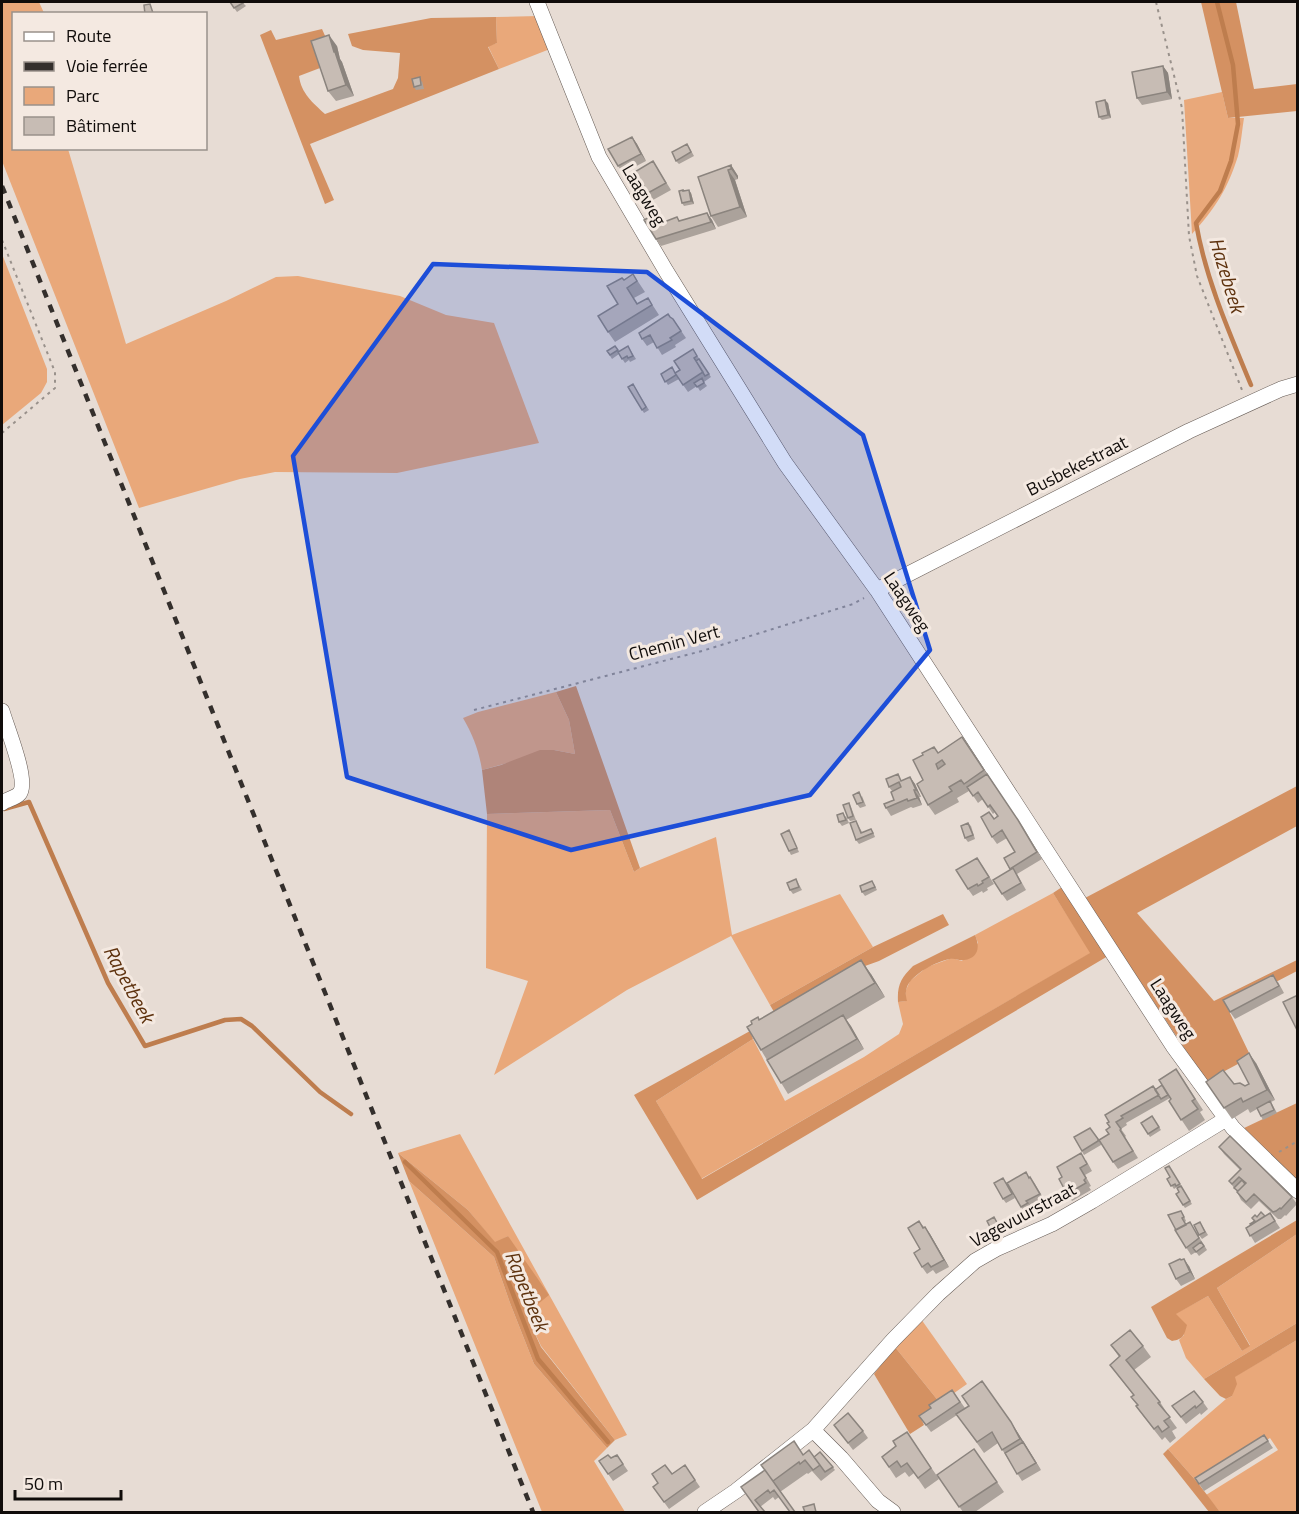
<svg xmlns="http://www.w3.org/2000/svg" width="1299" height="1514" font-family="'Titillium Web',sans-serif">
  <rect width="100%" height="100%" fill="#e7dcd4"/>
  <path fill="#e9a87a" d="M2 2H39L44 13 14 14V148L68 149 126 344 226 301 276 277 298 276 400 296 446 315 494 323 539 443 397 473 275 472 240 479 139 508 2 161Z
    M538 16 550 49 499 69 488 46 497 43 496 17Z
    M1222 92 1228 118H1244C1242 130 1241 144 1238 156 1228 188 1215 209 1192 234L1184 100Z
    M2 254 47 369V382L41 393 2 425Z
    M556 692 569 720 575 754 554 750 482 770C479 751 473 735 463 718L478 712Z
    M610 810 634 872 640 868 716 837 732 935 840 894 873 947 770 1005 731 936 627 990 494 1075 528 981 486 968 487 814Z
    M1053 893 1091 953 701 1179 656 1101 753 1039 785 1101 864 1057 899 1034 903 1024 898 1002 906 1001V990L910 981 927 967 952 958 962 961 978 943 975 935Z
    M460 1134 627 1435 615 1440 541 1346 526 1314 508 1236 495 1243 468 1210 398 1153Z
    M409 1181 494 1257 510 1303 534 1364 607 1448 594 1461 625 1512H542Z
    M1297 1234V1323L1204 1379 1186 1358 1179 1340 1184 1335 1175 1314 1208 1296 1242 1351 1250 1345 1217 1288Z
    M921 1319 967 1384 940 1403 895 1347Z
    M1297 1340V1512H1220L1206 1495 1278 1450 1270 1438 1198 1483 1168 1449 1226 1399 1232 1396 1234 1377Z"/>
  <path fill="#d49162" d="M1201 2H1236L1254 89 1297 84V111L1228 118Z
    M496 17 497 43 488 47 499 69 310 144 334 200 325 204 260 35 271 30 276 40 322 29 326 38 313 44 320 68 299 76C301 93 313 103 325 114L393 89 398 78 400 53 363 50 352 46 348 34 431 18Z
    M576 686 640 868 634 872 610 810 487 814 482 770 501 765 540 750H554L575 754 569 720 556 692Z
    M1297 786V826L1137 913 1214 1001 1297 960V971L1227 1007 1251 1057 1206 1081 1085 898Z
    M1062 887 1108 956 697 1200 634 1095 750 1031 753 1039 656 1101 702 1179 1090 953 1053 893Z
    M943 914 949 925 879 961 851 971 777 1017 770 1005 873 947Z
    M975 935C980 946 979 958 964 960 959 961 955 958 950 959 937 961 912 974 907 987 905 992 906 997 907 1001L898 1002C897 985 901 978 913 966Z
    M1297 1103V1183L1242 1129Z
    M398 1153 468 1210 495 1242 508 1236 549 1295 526 1314 541 1347 615 1440 607 1448 534 1364 510 1303 494 1257 409 1181Z
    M1297 1220V1234L1217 1288 1250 1346 1242 1351 1208 1296 1176 1314 1187 1325C1184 1335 1184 1339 1172 1341L1167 1338 1151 1307Z
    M1297 1323V1340L1235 1377 1237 1384 1232 1396 1226 1399 1220 1396 1204 1379Z
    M895 1347 940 1403 920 1416 924 1425 910 1434 874 1374Z
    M1168 1449 1198 1483 1220 1512H1209L1163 1454Z"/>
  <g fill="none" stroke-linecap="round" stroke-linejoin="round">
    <path stroke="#be7d4e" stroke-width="4.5" d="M1217 2 1233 65 1238 124 1231 161 1220 191 1196 223C1206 280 1229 332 1251 385
      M4 809 29 802 108 983 145 1046 225 1020 241 1019 252 1026 320 1092 351 1114
      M405 1162 497 1252 538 1359 608 1442"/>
    <defs>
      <path id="minor" d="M537 2 599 157 666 271 785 463 877 590 1173 1046 1233 1128 1298 1191
        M877 590 1189 431 1281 389 1298 384
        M2 711C6 726 30 783 19 794 15 798 6 800 2 803
        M813 1430 841 1458 878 1501 893 1512
        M705 1512 736 1491 813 1430 893 1340 938 1294 975 1261 996 1249 1052 1224 1092 1201 1226 1119"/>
    </defs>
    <use href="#minor" stroke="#655b55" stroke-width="16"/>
    <path stroke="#99918b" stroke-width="2" stroke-dasharray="3 4.5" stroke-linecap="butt" d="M1156 2 1182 108 1189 236 1197 276 1242 390
      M2 240 55 372V388L2 433
      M474 710 702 651 853 604 864 598
      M1279 1152 1298 1141"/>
    <use href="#minor" stroke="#fff" stroke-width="15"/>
    <path stroke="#342f2c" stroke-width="4.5" stroke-dasharray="8 8" stroke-linecap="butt" d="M2 186 533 1512"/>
  </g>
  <path fill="#aba29b" d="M230 2H242L246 6 237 12Z
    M337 46 340 59 342 62 354 96 336 101 328 91 319 62 317 59Z
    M1163 66 1168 73 1172 99 1142 105 1137 98Z
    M422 81 424 89 416 90 414 87Z
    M1108 103 1111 118 1102 120 1099 117Z
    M632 137 637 144 646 161 623 173 618 166Z
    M689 147 694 156 679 164 676 161Z
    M653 161 671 190 653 200 644 186 643 187 638 180Z
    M731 165 738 176V179L735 180 747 217 718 227 711 216 698 177Z
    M683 191 691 193 694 204 684 206 682 203Z
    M707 213 712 220 716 229 661 246 656 239 665 222 680 221Z
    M633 274 645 292 634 298 638 304 648 298 659 315 615 342 608 332 618 304 624 280Z
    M670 317 673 319 686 338 675 345 676 347 662 355 654 342 647 346 642 339Z
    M615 346 619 352 628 346 636 359 630 362 629 360 625 363 619 354 612 359 607 351Z
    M693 349 711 377 704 382 707 386 700 391 697 386 688 392 679 379 668 385 661 374 676 373 680 370Z
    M633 384 649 410 644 413 628 387Z
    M962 737 1023 827 1042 859 1017 874 1026 890 1007 901 1002 894 1010 870 1004 858 1015 852 1007 838 997 844 992 837 994 819 997 816 995 812 993 814 983 799 978 803 972 794H971L969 791 957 798 959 802 935 815 928 805 923 780 938 753Z
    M910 777 915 784 921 797H919L922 805 913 808 911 807 891 816 886 808 894 800 892 791 889 787Z
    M862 796 866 806 860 808 857 804Z
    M849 803 851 807 856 820 850 821 848 818Z
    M846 816 849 823 842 826 839 822Z
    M856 821 862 832H873L875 837 859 844 856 840Z
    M968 823 971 826 975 839 968 842 965 838Z
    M791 834 799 852 791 855 789 851Z
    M982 865 994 884 987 888 988 890 983 893 982 891 973 896 968 889Z
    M796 879 802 890 793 894 790 890Z
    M874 884 877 890 865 896 862 892Z
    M871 974 885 997 846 1020 864 1049 788 1094 761 1050 759 1020Z
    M1278 982 1284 993 1235 1019 1230 1012Z
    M1256 1063 1275 1100 1271 1102 1277 1113 1263 1120 1257 1109 1250 1113 1248 1109 1232 1119 1206 1082 1245 1086 1249 1084Z
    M1183 1079 1203 1110 1200 1112 1205 1120 1189 1131 1169 1101 1171 1099 1170 1098 1163 1102 1126 1123 1127 1125 1121 1129 1126 1136 1125 1137 1138 1158 1118 1169 1113 1162 1110 1127 1107 1123 1155 1090Z
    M1152 1116 1161 1130 1150 1137 1141 1123Z
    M1090 1128 1101 1142V1145L1084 1155 1074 1137Z
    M1219 1147 1292 1197 1297 1204 1286 1216 1285 1215 1281 1219H1278L1259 1201 1251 1209 1241 1200 1237 1192 1229 1181 1240 1170 1224 1154Z
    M1086 1160 1092 1171 1085 1175 1091 1186 1089 1187 1091 1190 1072 1201 1059 1179Z
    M1169 1166 1192 1204 1185 1208 1183 1205 1177 1187 1174 1189 1167 1179 1170 1177Z
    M1030 1177 1035 1184 1045 1201 1031 1209 1033 1210 1026 1214 1021 1207Z
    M1005 1182 1015 1198 1006 1203 1003 1199Z
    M1270 1213 1280 1228 1255 1243 1246 1228 1254 1222 1252 1218 1265 1216Z
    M1183 1214 1186 1221 1185 1222 1186 1224 1190 1222 1207 1250 1199 1256 1196 1252 1191 1255 1175 1230Z
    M994 1217 1003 1234 1000 1236 998 1233 995 1235 992 1231Z
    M919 1221 924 1227H925L930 1234 949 1267 936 1274 933 1270 927 1274 922 1267Z
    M1200 1222 1208 1235 1202 1239 1199 1235Z
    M1189 1266 1195 1279 1181 1286 1176 1279Z
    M1111 1345 1143 1346 1151 1357 1134 1370 1160 1402 1167 1413H1166L1177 1428 1172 1431 1176 1438 1170 1443 1165 1437 1162 1440 1144 1417 1136 1406 1137 1405 1131 1397 1133 1395 1110 1365 1119 1357Z
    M982 1381 1018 1433 1041 1470 1022 1481 998 1443 984 1453 957 1415 931 1432 919 1416 931 1408 952 1390 965 1408 969 1406Z
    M1203 1402 1208 1409 1201 1415 1200 1413 1186 1424 1172 1406Z
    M834 1425 863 1431 868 1438 853 1450Z
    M907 1432 939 1479 925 1489 914 1473 909 1477 905 1472 896 1478 882 1457 896 1446Z
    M1264 1435 1273 1448 1204 1491 1195 1478Z
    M974 1449 1004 1492 975 1512H963L937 1475Z
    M820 1452 835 1470 821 1481 812 1471 808 1474 807 1473 780 1492 779 1497 775 1500 773 1497 760 1507 741 1487 803 1455 814 1457Z
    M617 1455 628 1471 613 1481 599 1461 611 1458Z
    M685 1465 700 1487 669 1509 653 1487Z"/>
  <path fill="#8b847e" d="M329 35 337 46 340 59 342 62 354 96 346 85 334 52Z
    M1163 66 1168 73 1172 99 1167 92Z
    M1105 100 1108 103 1111 118 1108 115Z
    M632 137 637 144 646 161 641 154Z
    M731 165 738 176V179L731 169Z
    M728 170 735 180 747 217 740 207Z
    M689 190 691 193 694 204 691 201Z
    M707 213 712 220 716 229 711 222Z
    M910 777 915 784 921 797 916 790Z
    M914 790 919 797 922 805 917 798Z
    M861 960 871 974 885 997 875 983Z
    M843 1015 851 1026 864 1049 857 1039Z
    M1249 1053 1256 1063 1275 1100 1267 1090Z
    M925 1227 930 1234 949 1267 944 1260Z
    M1184 1259 1189 1266 1195 1279 1190 1272Z
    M1011 1422 1018 1433 1041 1470 1020 1439Z"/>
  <path fill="#c7bcb4" stroke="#8b847e" stroke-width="1.5" fill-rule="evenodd" d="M230 2H242L243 3 234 8Z
    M150 4 153 13 145 14 144 5Z
    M329 35 334 52H335L346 85 328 91 311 41Z
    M1163 66 1167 92 1137 98 1132 72Z
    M420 77 421 85 414 87 412 79Z
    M1105 100 1108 115 1099 117 1096 102Z
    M632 137 641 154 618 166 608 149Z
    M687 144 691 152 676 161 672 152Z
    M653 161 666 183 648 193 640 179 638 180 633 173Z
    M731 165V169L728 170 740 207 711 216 698 177Z
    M683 190V191L689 190 691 201 682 203 679 191Z
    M658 212 664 222 677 217 679 221 707 213 711 222 656 239 644 220Z
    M633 274 637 281 627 288 637 304 648 298 652 305 608 332 598 316 618 304 607 286 622 278 624 280Z
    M668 314 670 317 673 319 681 331 670 338 672 340 657 348 650 335 642 339 639 333Z
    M615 346 618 350 610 355 607 351Z
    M628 346 633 356 628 358 627 356 622 359 618 352Z
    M693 349 697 356 694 358 703 372 683 385 675 373 680 370 674 361Z
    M699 359 709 374 705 376 696 361Z
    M672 367 676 375 665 382 661 374Z
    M702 378 704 383 697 387 694 383Z
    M633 384 646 407 642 410 628 387Z
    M962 737 984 770 964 784 961 780 949 787 952 791 928 805 917 784 923 780 913 760 923 755 922 753 934 747 938 753ZM942 760 945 764 938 769 936 764Z
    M898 774 901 781 910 777 916 790H914L917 798 908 801 907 799 886 808 884 804 894 800 891 792 901 787 899 782 889 787 886 779Z
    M987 774 1018 820 1037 852 1010 869 1004 858 1015 852 1002 830 992 837 981 817 989 812 994 819 998 816 990 805 988 807 978 792 973 796 967 787Z
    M859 792 863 802 857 804 853 795Z
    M849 803 853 816 848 818 843 805Z
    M843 813 846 820 839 822 837 815Z
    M856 821 861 833 871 829 873 833 856 840 850 823Z
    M968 823 973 835 965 838 961 826Z
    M789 830 797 848 789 851 781 834Z
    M977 858 989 877 982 881 983 883 978 886 977 884 968 889 956 870Z
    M1013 868 1021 883 1002 894 993 880Z
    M796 879 799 887 790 890 787 883Z
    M872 881 875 887 862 892 860 886Z
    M861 960 875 983 761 1050 747 1027 752 1024 751 1021 758 1017 759 1020Z
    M1273 975 1279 986 1230 1012 1223 1000Z
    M1298 995V1032L1283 1002Z
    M843 1015 857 1039 781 1083 767 1060Z
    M1249 1053 1267 1090 1243 1102 1241 1098 1224 1108 1206 1082 1223 1070 1234 1084 1240 1083 1245 1086 1249 1084 1237 1061Z
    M1176 1069 1195 1099 1192 1101 1198 1109 1181 1120 1169 1101 1171 1099 1159 1080Z
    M1162 1085 1168 1095 1161 1099 1155 1090Z
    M1153 1086 1159 1095 1121 1116 1123 1118 1116 1122 1121 1129 1120 1130 1133 1151 1113 1162 1099 1140 1109 1134 1106 1130 1110 1127 1107 1123 1109 1122 1105 1115Z
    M1270 1101 1274 1110 1261 1116 1257 1108Z
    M1152 1116 1159 1127 1148 1134 1141 1123Z
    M1090 1128 1098 1139V1141L1082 1151 1074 1137Z
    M1230 1136 1292 1197 1281 1209 1280 1208 1276 1211 1273 1212 1254 1194 1246 1202 1237 1192 1246 1183 1239 1177 1232 1184 1229 1181 1241 1169 1219 1147Z
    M1081 1153 1087 1164 1080 1168 1086 1178 1084 1180 1086 1183 1067 1194 1059 1179 1062 1177 1057 1167Z
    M1169 1166 1180 1184 1176 1186 1175 1184 1171 1186 1167 1179 1170 1177 1165 1168Z
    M1026 1172 1029 1178 1030 1177 1040 1194 1026 1201 1028 1203 1021 1207 1007 1183Z
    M1003 1178 1012 1194 1003 1199 994 1183Z
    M1242 1180 1245 1184 1238 1191 1234 1188Z
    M1181 1186 1190 1201 1183 1205 1176 1194 1179 1192 1177 1188Z
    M1181 1211 1184 1217 1182 1218 1186 1225 1176 1230 1168 1215Z
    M1261 1212 1265 1216 1251 1225 1250 1224 1255 1221 1252 1218 1255 1215 1257 1217Z
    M1270 1213 1275 1221 1250 1236 1246 1228Z
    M994 1217 1001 1230 997 1232 996 1229 992 1231 987 1221Z
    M919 1221 923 1228 925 1227 944 1260 931 1267 928 1263 922 1267 914 1253 920 1249 908 1228Z
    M1190 1222 1199 1238 1186 1248 1175 1230Z
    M1200 1222 1205 1232 1199 1235 1194 1225Z
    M1201 1242 1204 1246 1196 1252 1193 1248Z
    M1180 1259 1181 1260 1184 1259 1190 1272 1176 1279 1169 1264Z
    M1130 1330 1143 1346 1126 1360 1160 1402 1158 1403 1170 1417 1164 1421 1169 1427 1162 1432 1158 1426 1154 1429 1136 1406 1138 1405 1131 1397 1134 1395 1110 1365 1120 1356 1111 1345Z
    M982 1381 1011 1422 1020 1439 1002 1450 992 1432 977 1442 956 1414 969 1406 962 1396Z
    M952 1390 960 1402 926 1425 919 1416 931 1408 929 1405Z
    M1194 1391 1203 1402 1196 1408 1195 1406 1181 1417 1172 1406Z
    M848 1413 863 1431 848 1443 834 1425Z
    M907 1432 931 1468 918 1478 907 1463 901 1467 897 1461 889 1467 882 1457 896 1446 893 1441Z
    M1264 1435 1268 1441 1199 1484 1195 1478Z
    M794 1441 803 1455 809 1450 820 1465 813 1470 805 1460 800 1464 799 1462 773 1481 761 1465Z
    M1023 1442 1036 1463 1017 1474 1005 1453Z
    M974 1449 997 1482 959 1507 937 1475Z
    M820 1452 833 1467 825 1472 814 1457Z
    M608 1455 611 1458 617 1455 623 1464 608 1474 599 1461Z
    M665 1465 672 1474 685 1465 695 1480 664 1502 653 1487 658 1483 652 1474Z
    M765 1470 795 1512H790L774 1490 770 1493 768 1490 755 1500 765 1512H759L741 1487Z
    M814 1504 816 1512H805L803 1507Z"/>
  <path fill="#1d4ed8" fill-opacity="0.2" stroke="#1d4ed8" stroke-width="4.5" stroke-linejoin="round" d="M433 264 647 272 863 435 930 650 810 795 571 850 347 777 293 456Z"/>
  <g text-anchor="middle" stroke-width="6" stroke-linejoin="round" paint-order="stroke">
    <g font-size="18" fill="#100c0a" stroke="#f4e9e1">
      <text transform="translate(644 195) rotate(59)" y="6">Laagweg</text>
      <text transform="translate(1077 466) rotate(-27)" y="6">Busbekestraat</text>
      <text transform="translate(907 602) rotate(56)" y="6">Laagweg</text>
      <text transform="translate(674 643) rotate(-15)" y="6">Chemin Vert</text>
      <text transform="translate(1173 1009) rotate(57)" y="6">Laagweg</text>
      <text transform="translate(1023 1215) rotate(-28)" y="6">Vagevuurstraat</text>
    </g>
    <g font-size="20" font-style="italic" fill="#5e320e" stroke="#f4e9e1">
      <text transform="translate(1227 275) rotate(73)" y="7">Hazebeek</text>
      <text transform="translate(129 984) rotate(62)" y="7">Rapetbeek</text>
      <text transform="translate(527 1291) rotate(68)" y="7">Rapetbeek</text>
    </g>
  </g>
  <rect width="1299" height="1514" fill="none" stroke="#100c0a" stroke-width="6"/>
  <rect x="12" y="12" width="195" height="138" fill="#f4e9e1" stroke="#99918b" stroke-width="1.5"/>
  <rect x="24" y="32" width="30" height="9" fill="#ffffff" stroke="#99918b" stroke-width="1.5"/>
  <text x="66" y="42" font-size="18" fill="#100c0a">Route</text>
  <rect x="24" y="62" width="30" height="9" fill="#342f2c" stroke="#99918b" stroke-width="1.5"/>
  <text x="66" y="72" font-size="18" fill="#100c0a">Voie ferrée</text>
  <rect x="24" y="87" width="30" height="18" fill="#e9a87a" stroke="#99918b" stroke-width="1.5"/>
  <text x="66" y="102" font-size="18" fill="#100c0a">Parc</text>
  <rect x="24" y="117" width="30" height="18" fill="#c7bcb4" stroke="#99918b" stroke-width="1.5"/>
  <text x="66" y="132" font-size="18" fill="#100c0a">Bâtiment</text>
  <path d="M15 1490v9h106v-9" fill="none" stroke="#100c0a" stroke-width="3"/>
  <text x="24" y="1490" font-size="18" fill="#100c0a" stroke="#f4e9e1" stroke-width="4.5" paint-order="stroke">50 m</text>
</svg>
